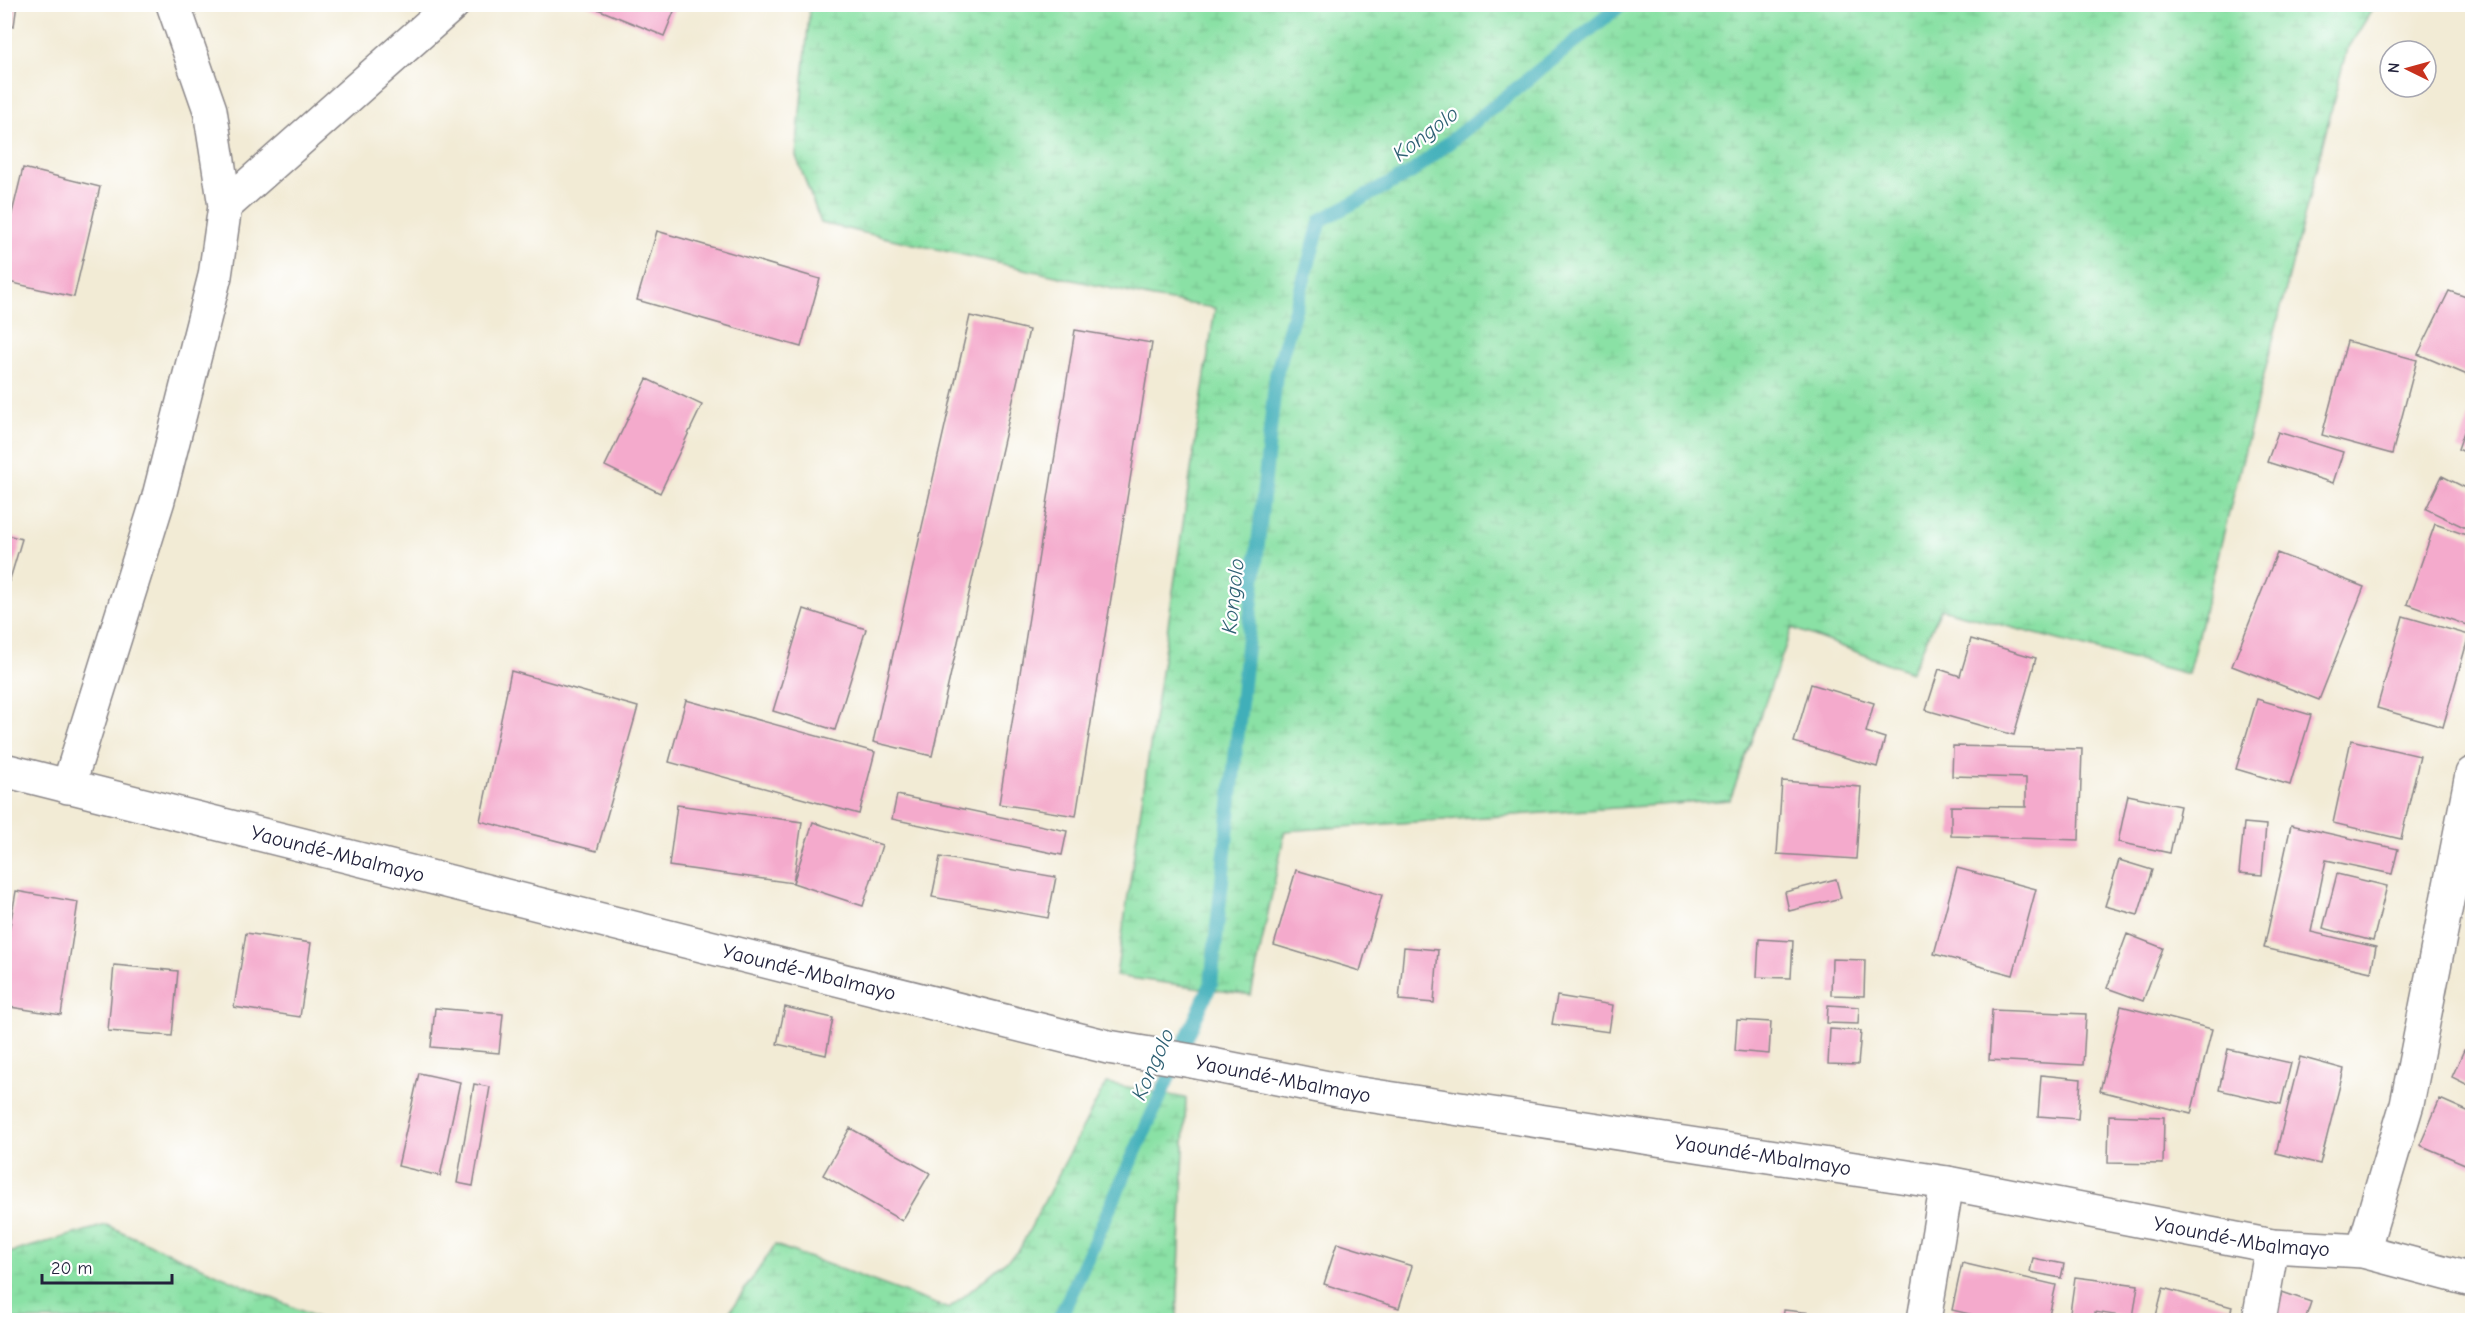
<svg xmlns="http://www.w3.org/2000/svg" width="2477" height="1325" font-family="'Comic Neue',sans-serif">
  <defs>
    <pattern id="wetland-marsh" width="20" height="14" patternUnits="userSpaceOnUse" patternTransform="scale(1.5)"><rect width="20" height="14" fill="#8ae1a5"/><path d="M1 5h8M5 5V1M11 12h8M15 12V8" fill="none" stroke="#77c18f"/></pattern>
  </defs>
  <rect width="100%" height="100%" fill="#fff"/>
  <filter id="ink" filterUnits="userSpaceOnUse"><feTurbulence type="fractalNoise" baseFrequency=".0167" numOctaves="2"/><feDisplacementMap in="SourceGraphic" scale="12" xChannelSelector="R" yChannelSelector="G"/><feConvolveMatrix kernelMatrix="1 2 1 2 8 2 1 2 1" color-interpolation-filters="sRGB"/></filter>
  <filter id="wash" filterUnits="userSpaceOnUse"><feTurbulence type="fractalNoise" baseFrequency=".008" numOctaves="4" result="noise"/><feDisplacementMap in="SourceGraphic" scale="24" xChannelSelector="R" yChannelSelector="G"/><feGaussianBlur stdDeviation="1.35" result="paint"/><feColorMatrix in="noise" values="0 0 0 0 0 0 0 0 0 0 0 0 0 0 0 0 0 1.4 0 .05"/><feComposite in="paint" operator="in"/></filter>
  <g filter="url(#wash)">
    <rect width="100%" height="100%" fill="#f2ebd5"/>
    <path fill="url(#wetland-marsh)" stroke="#568270" stroke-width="1.5" d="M810 5V4L2375 5 2346 52 2188 674 1941 609 1911 672 1792 628 1730 800 1285 831 1251 995 1116 976 1215 308 1153 298 821 223 796 156Z
      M1106 1083 1186 1098 1177 1320H724L775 1245 949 1309 1019 1250Z
      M106 1225 322 1320H5V1254Z"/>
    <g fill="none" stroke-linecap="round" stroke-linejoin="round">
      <path stroke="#3fafb9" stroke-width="14" d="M1059 1320 1211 984 1276 375 1321 220 1412 172 1622 4"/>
    </g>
    <g id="blocks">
      <path fill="#f4aacc" d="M4 4H17L14 26 4 25Z
        M585 4H677L664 36Z
        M23 168 100 187 74 297 4 281V246Z
        M657 231 820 279 801 347 637 300Z
        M2449 291 2472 299V377L2418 354Z
        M970 316 1029 330 932 756 873 742Z
        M1075 330 1152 343 1076 816 999 804Z
        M2347 341 2417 360 2392 454 2322 435Z
        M647 379 702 405 660 493 605 466Z
        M2472 409V455L2458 449Z
        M2278 432 2343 452 2333 483 2267 462Z
        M2442 476 2472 491V531L2426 509Z
        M2435 524 2472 537V627L2407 604Z
        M4 534 22 539 5 596H4Z
        M2277 553 2364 587 2319 700 2232 666Z
        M804 609 866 629 835 730 773 711Z
        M2403 616 2469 635 2443 727 2377 708Z
        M1971 639 2036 658 2014 735 1926 710 1939 669 1960 676Z
        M511 671 638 707 597 851 480 821Z
        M1811 684 1874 703 1866 732 1885 738 1877 767 1794 742Z
        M2257 699 2311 715 2290 785 2236 769Z
        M686 700 875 752 859 814 669 762Z
        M2351 740 2420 756 2401 839 2333 823Z
        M1953 746 2082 749 2079 840 1951 836V806L2026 807V778L1952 776Z
        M1782 781 1861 787 1856 859 1777 854Z
        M897 795 1067 831 1062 855 892 819Z
        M2128 795 2180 806 2170 853 2118 842Z
        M677 805 802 822 793 883 669 866Z
        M813 822 882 845 863 906 793 883Z
        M2244 823 2266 825 2262 875 2239 873Z
        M2291 825 2398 849 2392 874 2326 860 2311 932 2376 947 2371 972 2264 948Z
        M940 857 1056 877 1048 918 932 897Z
        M2119 860 2152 870 2138 915 2105 906Z
        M1957 868 2036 889 2013 975 1934 954Z
        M1296 870 1382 895 1360 971 1274 945Z
        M2337 874 2387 886 2373 941 2323 928Z
        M1836 879 1841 898 1789 911 1785 892Z
        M16 891 78 902 61 1015 4 1006V961Z
        M246 933 311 943 300 1017 234 1007Z
        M2127 934 2163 948 2143 1001 2107 988Z
        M1759 939 1793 941 1791 978 1757 977Z
        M1404 947 1438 950 1434 1003 1399 1000Z
        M1832 959 1865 960 1864 996 1831 995Z
        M114 965 178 971 172 1036 108 1031Z
        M1557 996 1613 1005 1609 1032 1552 1024Z
        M1828 1005 1859 1007 1858 1024 1827 1023Z
        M2121 1006 2212 1029 2191 1114 2100 1091Z
        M785 1007 833 1018 826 1055 777 1044Z
        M435 1008 503 1014 499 1053 431 1047Z
        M1992 1010 2086 1014 2083 1065 1989 1060Z
        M1737 1020 1771 1022 1769 1054 1735 1051Z
        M1830 1029 1861 1031 1858 1065 1828 1064Z
        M2228 1049 2291 1063 2281 1104 2219 1090Z
        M2464 1050 2472 1054V1087L2452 1077Z
        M2300 1057 2344 1069 2320 1164 2276 1153Z
        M419 1073 460 1082 440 1176 398 1166Z
        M2041 1075 2081 1079 2078 1119 2038 1116Z
        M474 1084 490 1087 473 1186 457 1183Z
        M2440 1099 2472 1113V1167L2420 1145Z
        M2109 1115 2164 1117 2163 1164 2108 1163Z
        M850 1128 930 1173 902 1221 823 1175Z
        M1337 1243 1412 1266 1399 1308 1324 1284Z
        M2033 1258 2064 1264 2061 1278 2030 1272Z
        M1962 1263 2056 1285 2048 1320H1995L1952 1310Z
        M2075 1277 2138 1285 2133 1318 2095 1312 2094 1320H2069Z
        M2163 1288 2232 1307 2228 1320H2155Z
        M2282 1292 2311 1302 2305 1320H2273Z
        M1784 1310 1859 1318 1858 1320H1783Z"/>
    </g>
  </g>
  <g filter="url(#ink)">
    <use href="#blocks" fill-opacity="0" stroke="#8a8688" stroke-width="1.5"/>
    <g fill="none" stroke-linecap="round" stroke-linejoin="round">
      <defs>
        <path id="street" d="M225 206 453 4
          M68 787 158 500 215 276 225 206 210 110 173 4
          M2363 1251 2407 1104 2472 774
          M1924 1320 1947 1183
          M2259 1320 2272 1246"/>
        <g id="highway">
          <path id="s1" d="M4 770 1108 1047 1192 1061 1348 1092 1947 1183 2272 1246 2363 1251 2472 1280"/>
        </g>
      </defs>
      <use href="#street" stroke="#8a8688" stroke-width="36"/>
      <use href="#highway" stroke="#8a8688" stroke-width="36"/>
      <use href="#street" stroke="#fff" stroke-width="33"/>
      <use href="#highway" stroke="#fff" stroke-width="33"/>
    </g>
  </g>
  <g text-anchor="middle" stroke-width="4.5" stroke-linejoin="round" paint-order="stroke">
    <g font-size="21" fill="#22223b" stroke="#fff">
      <text dy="7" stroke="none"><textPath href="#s1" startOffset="344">Yaoundé-Mbalmayo</textPath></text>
      <text dy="7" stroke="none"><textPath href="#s1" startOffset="830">Yaoundé-Mbalmayo</textPath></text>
      <text dy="7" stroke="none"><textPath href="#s1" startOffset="1316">Yaoundé-Mbalmayo</textPath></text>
      <text dy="7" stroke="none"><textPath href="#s1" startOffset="1802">Yaoundé-Mbalmayo</textPath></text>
      <text dy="7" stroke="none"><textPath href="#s1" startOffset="2288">Yaoundé-Mbalmayo</textPath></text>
    </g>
    <g font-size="22" font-style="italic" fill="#2f6174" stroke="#fff">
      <text transform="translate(1425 133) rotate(-37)" y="8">Kongolo</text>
      <text transform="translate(1232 596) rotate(-84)" y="8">Kongolo</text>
      <text transform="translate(1152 1064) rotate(-66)" y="8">Kongolo</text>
    </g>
  </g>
  <rect width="2477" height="1325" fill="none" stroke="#fff" stroke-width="24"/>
  <g transform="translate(2408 69) rotate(275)"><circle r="28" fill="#ffffff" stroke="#a7a7b1" stroke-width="1.5"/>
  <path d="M0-4.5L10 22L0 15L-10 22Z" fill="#c8321e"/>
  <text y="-9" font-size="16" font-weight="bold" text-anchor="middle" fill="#22223b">N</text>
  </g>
  <path d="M42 1274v9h130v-9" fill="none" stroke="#22223b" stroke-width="3"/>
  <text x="51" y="1274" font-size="18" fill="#22223b" stroke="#ffffff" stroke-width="4.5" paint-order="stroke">20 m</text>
</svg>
